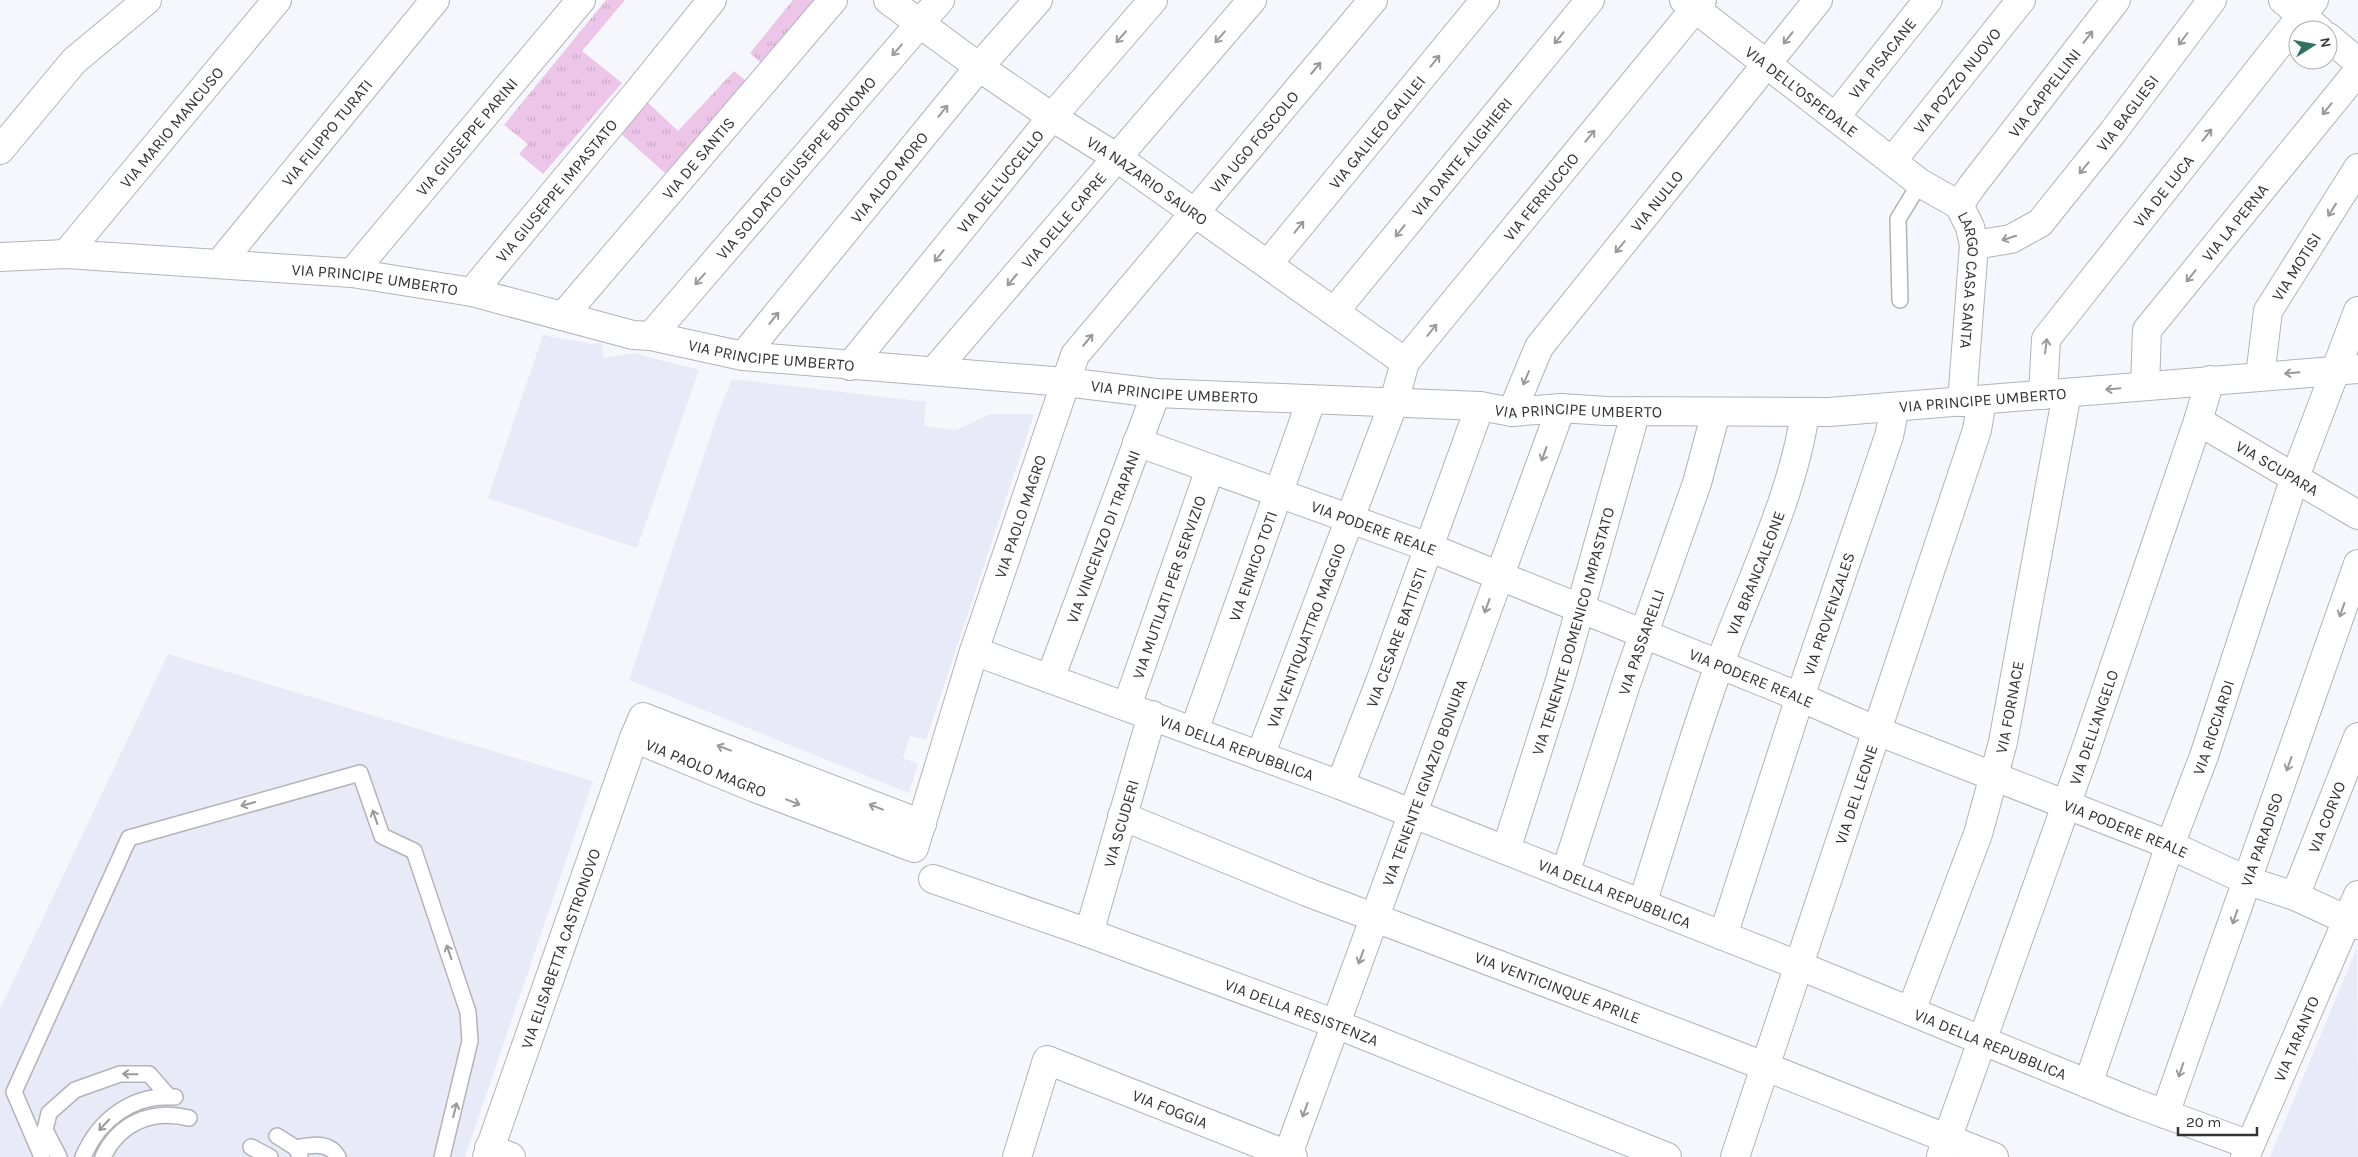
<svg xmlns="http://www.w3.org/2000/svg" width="2358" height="1157" font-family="Karla,sans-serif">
  <defs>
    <pattern id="grass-tufts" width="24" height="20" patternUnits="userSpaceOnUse" patternTransform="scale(1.25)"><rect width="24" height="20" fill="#ecc5e8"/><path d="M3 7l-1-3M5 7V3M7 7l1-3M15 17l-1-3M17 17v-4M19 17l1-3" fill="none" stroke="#cbaac8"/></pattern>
  </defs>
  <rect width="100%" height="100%" fill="#f6f6fd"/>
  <path fill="#e9eaf8" d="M543 335 592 344 601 342 604 358 634 353 699 370 637 548 488 498Z
    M732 379 926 402 924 426 956 430 990 414H1034L926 740 910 736 903 758 918 764 909 793 629 680 716 419Z
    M168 654 593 781 465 1157H0V1009Z
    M2357 948 2358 1157H2270Z"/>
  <path fill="url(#grass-tufts)" d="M606 0H625L582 51 622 83 543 174 519 154 528 144 504 125Z
    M793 0H814L761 63 750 53Z
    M734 71 746 81 688 150 665 173 619 132 644 99 678 131Z"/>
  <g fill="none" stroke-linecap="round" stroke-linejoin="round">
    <defs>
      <path id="service" d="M1900 300 1898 219 1920 183
        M277 1136 296 1148 300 1156
        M251 1147 270 1157
        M296 1148C311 1145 329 1141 338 1157
        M42 1157 14 1092 129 838 360 773 382 836 414 851 468 1012 470 1041 442 1157
        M59 1157 45 1130 49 1113 75 1090 120 1074H149L169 1097
        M83 1157C99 1119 133 1094 175 1097
        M103 1157C119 1123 152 1109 189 1118"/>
      <g id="minor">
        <path id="s1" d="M888 0 979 67 1052 117 1116 157 1405 362"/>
        <path id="s2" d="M1684 0 1920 183 1959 205 1970 227 1974 245 1962 402"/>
        <path d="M2283 0 2319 30"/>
        <path d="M2328 37 2358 62"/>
        <path id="s3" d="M1836 116 1928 0"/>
        <path d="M0 150 74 61 147 0"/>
        <path id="s4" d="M1893 160 2021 0"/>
        <path id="s5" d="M1959 205 1972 186 2116 0"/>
        <path id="s6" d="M1974 245 2011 239 2040 223 2113 132 2212 0"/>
        <path id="s7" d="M66 254 277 0"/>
        <path id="s8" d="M219 264 435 0"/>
        <path id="s9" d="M1268 264 1485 0"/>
        <path id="s10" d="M352 273 581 0"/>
        <path id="s11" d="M472 292 641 88 712 0"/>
        <path id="s12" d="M1334 312 1590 0"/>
        <path id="s13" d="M563 316 833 0"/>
        <path id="s14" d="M651 336 940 0"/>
        <path id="s15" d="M743 356 979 67 1038 0"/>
        <path id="s16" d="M850 366 1052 117 1153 0"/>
        <path id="s17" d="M934 371 1252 0"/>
        <path id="s18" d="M2260 376 2268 311 2358 168"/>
        <path id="s19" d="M2145 386 2147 330 2358 71"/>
        <path id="s20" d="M2043 395 2046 339 2314 0"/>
        <path id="s21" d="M1512 412 1539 347 1818 0"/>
        <path id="s22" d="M2198 421 2358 515"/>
        <path id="s23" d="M1137 442 1428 547 1800 697 1877 731 2170 845 2248 881 2295 896 2358 925"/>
        <path id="s24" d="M974 651 1340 785 1800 966 2135 1103 2250 1145"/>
        <path id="s25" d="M1050 679 1156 393"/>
        <path id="s26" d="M1127 706 1210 469"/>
        <path id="s27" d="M1194 731 1311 401"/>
        <path id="s28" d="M634 738 755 788 914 848 974 651 1075 355 1373 0"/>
        <path id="s29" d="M1260 756 1394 402 1405 362 1702 0"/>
        <path id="s30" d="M1340 785 1380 682 1480 406"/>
        <path id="s31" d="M1122 816 1307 892 1718 1048 1994 1157"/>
        <path id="s32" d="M1506 850 1560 680 1636 411"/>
        <path id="s33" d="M1565 874 1627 681 1697 483 1716 412"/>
        <path id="s34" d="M933 879 1089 933 1336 1024 1667 1157"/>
        <path id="s35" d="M2295 896 2358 737"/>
        <path id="s36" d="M1642 904C1668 824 1691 742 1720 663 1749 584 1794 494 1805 412"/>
        <path id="s37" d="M1089 933 1152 715"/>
        <path id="s38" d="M1723 936 1800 697 1889 436 1895 407"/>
        <path id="s39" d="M1911 1011 1978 834 2003 742 2067 393"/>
        <path id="s40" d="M2088 1084 2170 845 2204 756 2295 477 2358 311"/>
        <path id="s41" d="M2165 1114 2358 564"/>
        <path d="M489 1148 511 1157"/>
        <path id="s42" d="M1941 1156 2085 752 2198 421 2210 380"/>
        <path id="s43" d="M487 1157 634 738 643 717 922 824"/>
        <path id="s44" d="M1017 1157 1047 1060 1293 1157"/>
        <path id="s45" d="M1287 1157 1561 408"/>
        <path id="s46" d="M1735 1157 1977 430 1982 400"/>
        <path id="s47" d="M2245 1157 2358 895"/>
      </g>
      <g id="tertiary">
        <path id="s48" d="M0 257 66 254 352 273 472 292 633 335 651 336 743 356 1065 382 1156 393 1480 406 1512 412 1561 408 1606 411 1829 412 2358 369"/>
      </g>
    </defs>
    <use href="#service" stroke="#b2b3b9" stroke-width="18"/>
    <use href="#minor" stroke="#b2b3b9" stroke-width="30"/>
    <use href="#tertiary" stroke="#b2b3b9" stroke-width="30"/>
    <use href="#service" stroke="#fff" stroke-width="15"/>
    <use href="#minor" stroke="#fff" stroke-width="28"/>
    <use href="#tertiary" stroke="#fff" stroke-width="28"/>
  </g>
  <defs><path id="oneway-shaft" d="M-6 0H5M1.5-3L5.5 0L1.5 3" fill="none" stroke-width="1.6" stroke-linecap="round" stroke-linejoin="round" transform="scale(1.25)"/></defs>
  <g stroke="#99999a">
    <use href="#oneway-shaft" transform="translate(1121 37) rotate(131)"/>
    <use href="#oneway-shaft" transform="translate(1220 37) rotate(131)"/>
    <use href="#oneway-shaft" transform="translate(2088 37) rotate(-52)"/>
    <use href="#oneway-shaft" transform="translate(1559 38) rotate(129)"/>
    <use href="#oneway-shaft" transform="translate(1788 38) rotate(128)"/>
    <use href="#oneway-shaft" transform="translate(2183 39) rotate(127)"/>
    <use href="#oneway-shaft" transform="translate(897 50) rotate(131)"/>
    <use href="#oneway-shaft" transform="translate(1435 61) rotate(-51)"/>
    <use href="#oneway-shaft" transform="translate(1316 68) rotate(-50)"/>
    <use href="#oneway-shaft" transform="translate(2327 109) rotate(129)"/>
    <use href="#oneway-shaft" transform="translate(943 111) rotate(-51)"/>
    <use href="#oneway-shaft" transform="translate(2207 135) rotate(-52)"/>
    <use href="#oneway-shaft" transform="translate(1590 136) rotate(-51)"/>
    <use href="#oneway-shaft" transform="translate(2084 168) rotate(129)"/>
    <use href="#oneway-shaft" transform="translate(2332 210) rotate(122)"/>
    <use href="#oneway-shaft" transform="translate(1299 227) rotate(-51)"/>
    <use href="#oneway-shaft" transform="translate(1400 231) rotate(129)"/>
    <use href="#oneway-shaft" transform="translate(2009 238) rotate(162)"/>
    <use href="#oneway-shaft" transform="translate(1620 247) rotate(129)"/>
    <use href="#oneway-shaft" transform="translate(939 256) rotate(129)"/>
    <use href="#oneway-shaft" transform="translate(2191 276) rotate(129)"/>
    <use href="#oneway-shaft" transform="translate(700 279) rotate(131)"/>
    <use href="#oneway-shaft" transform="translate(1012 280) rotate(130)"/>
    <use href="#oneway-shaft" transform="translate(774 318) rotate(-51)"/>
    <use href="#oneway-shaft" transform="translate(1432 330) rotate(-51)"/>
    <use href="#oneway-shaft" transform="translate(1088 340) rotate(-50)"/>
    <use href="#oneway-shaft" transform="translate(2046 346) rotate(-83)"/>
    <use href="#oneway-shaft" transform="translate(2292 373) rotate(175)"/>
    <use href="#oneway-shaft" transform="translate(1526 378) rotate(113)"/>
    <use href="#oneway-shaft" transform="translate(2113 389) rotate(175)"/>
    <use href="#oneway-shaft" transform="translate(1544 454) rotate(110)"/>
    <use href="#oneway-shaft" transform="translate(1487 606) rotate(110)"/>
    <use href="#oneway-shaft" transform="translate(2342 610) rotate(109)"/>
    <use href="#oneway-shaft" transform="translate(724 748) rotate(-159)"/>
    <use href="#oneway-shaft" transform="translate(2289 764) rotate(109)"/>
    <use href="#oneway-shaft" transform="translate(793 802) rotate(21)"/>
    <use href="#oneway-shaft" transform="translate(248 804) rotate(164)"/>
    <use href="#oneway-shaft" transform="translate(876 807) rotate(-159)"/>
    <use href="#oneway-shaft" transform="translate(375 817) rotate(-109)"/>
    <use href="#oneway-shaft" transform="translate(2235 917) rotate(109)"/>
    <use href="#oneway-shaft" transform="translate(449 952) rotate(-109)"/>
    <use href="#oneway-shaft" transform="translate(1361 957) rotate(110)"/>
    <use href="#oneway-shaft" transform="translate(2181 1070) rotate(109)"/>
    <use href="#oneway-shaft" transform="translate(130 1074) rotate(-179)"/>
    <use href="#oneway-shaft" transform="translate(455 1110) rotate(-76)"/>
    <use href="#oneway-shaft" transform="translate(1305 1110) rotate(110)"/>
    <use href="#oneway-shaft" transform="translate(104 1125) rotate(133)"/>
  </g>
  <g text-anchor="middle" stroke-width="4" stroke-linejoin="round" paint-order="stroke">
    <g font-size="16" fill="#333336" stroke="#fff">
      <text dy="6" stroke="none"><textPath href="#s3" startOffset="74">VIA PISACANE</textPath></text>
      <text dy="6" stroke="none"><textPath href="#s4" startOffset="102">VIA POZZO NUOVO</textPath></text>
      <text dy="6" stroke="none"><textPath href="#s2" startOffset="149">VIA DELL'OSPEDALE</textPath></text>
      <text dy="6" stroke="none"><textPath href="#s5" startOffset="141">VIA CAPPELLINI</textPath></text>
      <text dy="6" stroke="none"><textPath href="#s6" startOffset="211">VIA BAGLIESI</textPath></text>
      <text dy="6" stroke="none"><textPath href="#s7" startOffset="165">VIA MARIO MANCUSO</textPath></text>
      <text dy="6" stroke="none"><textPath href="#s8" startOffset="170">VIA FILIPPO TURATI</textPath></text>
      <text dy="6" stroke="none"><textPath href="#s9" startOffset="171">VIA GALILEO GALILEI</textPath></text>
      <text dy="6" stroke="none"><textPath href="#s10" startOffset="178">VIA GIUSEPPE PARINI</textPath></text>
      <text dy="6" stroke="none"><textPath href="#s28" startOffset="1098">VIA UGO FOSCOLO</textPath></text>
      <text dy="6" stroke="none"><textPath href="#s12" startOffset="201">VIA DANTE ALIGHIERI</textPath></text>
      <text dy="6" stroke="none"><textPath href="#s13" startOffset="208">VIA DE SANTIS</textPath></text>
      <text dy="6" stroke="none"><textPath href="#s14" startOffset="222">VIA SOLDATO GIUSEPPE BONOMO</textPath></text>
      <text dy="6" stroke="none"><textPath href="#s15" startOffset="231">VIA ALDO MORO</textPath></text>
      <text dy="6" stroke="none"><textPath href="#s1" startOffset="316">VIA NAZARIO SAURO</textPath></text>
      <text dy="6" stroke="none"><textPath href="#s16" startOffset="238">VIA DELL'UCCELLO</textPath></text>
      <text dy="6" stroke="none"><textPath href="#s11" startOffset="132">VIA GIUSEPPE IMPASTATO</textPath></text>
      <text dy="6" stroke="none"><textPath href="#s20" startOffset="245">VIA DE LUCA</textPath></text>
      <text dy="6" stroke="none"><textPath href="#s29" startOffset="634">VIA FERRUCCIO</textPath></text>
      <text dy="6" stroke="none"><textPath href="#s21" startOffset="258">VIA NULLO</textPath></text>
      <text dy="6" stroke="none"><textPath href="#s17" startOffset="199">VIA DELLE CAPRE</textPath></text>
      <text dy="6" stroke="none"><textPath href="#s19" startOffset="195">VIA LA PERNA</textPath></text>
      <text dy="6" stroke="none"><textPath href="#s18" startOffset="118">VIA MOTISI</textPath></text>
      <text dy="6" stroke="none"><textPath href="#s48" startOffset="376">VIA PRINCIPE UMBERTO</textPath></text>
      <text dy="6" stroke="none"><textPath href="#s2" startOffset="421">LARGO CASA SANTA</textPath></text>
      <text dy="6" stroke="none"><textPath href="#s48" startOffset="781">VIA PRINCIPE UMBERTO</textPath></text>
      <text dy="6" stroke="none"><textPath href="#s48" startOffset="1186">VIA PRINCIPE UMBERTO</textPath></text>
      <text dy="6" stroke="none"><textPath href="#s48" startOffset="1996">VIA PRINCIPE UMBERTO</textPath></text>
      <text dy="6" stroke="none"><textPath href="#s48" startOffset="1591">VIA PRINCIPE UMBERTO</textPath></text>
      <text dy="6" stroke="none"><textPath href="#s22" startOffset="92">VIA SCUPARA</textPath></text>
      <text dy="6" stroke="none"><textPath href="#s28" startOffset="649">VIA PAOLO MAGRO</textPath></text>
      <text dy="6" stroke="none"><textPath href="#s23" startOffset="252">VIA PODERE REALE</textPath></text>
      <text dy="6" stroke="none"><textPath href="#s25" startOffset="152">VIA VINCENZO DI TRAPANI</textPath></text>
      <text dy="6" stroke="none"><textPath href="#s27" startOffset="175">VIA ENRICO TOTI</textPath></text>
      <text dy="6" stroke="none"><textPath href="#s36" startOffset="350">VIA BRANCALEONE</textPath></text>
      <text dy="6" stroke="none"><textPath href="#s26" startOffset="126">VIA MUTILATI PER SERVIZIO</textPath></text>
      <text dy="6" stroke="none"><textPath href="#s38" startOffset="339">VIA PROVENZALES</textPath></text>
      <text dy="6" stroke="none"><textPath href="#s32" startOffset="229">VIA TENENTE DOMENICO IMPASTATO</textPath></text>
      <text dy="6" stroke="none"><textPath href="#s29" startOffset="129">VIA VENTIQUATTRO MAGGIO</textPath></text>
      <text dy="6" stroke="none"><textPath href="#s30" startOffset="158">VIA CESARE BATTISTI</textPath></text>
      <text dy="6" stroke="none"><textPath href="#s33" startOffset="244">VIA PASSARELLI</textPath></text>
      <text dy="6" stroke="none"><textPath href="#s23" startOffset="658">VIA PODERE REALE</textPath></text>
      <text dy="6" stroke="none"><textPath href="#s39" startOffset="320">VIA FORNACE</textPath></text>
      <text dy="6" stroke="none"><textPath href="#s42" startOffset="455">VIA DELL'ANGELO</textPath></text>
      <text dy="6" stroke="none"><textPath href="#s40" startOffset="378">VIA RICCIARDI</textPath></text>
      <text dy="6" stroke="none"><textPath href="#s24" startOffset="280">VIA DELLA REPUBBLICA</textPath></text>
      <text dy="6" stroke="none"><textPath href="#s28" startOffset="78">VIA PAOLO MAGRO</textPath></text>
      <text dy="6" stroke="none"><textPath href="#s45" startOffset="399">VIA TENENTE IGNAZIO BONURA</textPath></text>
      <text dy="6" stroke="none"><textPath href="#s46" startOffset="382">VIA DEL LEONE</textPath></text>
      <text dy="6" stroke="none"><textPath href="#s35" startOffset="85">VIA CORVO</textPath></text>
      <text dy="6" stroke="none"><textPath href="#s37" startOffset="114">VIA SCUDERI</textPath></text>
      <text dy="6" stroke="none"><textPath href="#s23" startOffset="1062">VIA PODERE REALE</textPath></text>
      <text dy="6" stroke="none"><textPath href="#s41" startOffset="291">VIA PARADISO</textPath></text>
      <text dy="6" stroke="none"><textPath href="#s24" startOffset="685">VIA DELLA REPUBBLICA</textPath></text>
      <text dy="6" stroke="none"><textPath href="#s43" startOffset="221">VIA ELISABETTA CASTRONOVO</textPath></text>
      <text dy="6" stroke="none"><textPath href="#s31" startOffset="468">VIA VENTICINQUE APRILE</textPath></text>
      <text dy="6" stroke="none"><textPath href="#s34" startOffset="392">VIA DELLA RESISTENZA</textPath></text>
      <text dy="6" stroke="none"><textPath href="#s47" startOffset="129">VIA TARANTO</textPath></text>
      <text dy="6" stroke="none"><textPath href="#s24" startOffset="1090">VIA DELLA REPUBBLICA</textPath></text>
      <text dy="6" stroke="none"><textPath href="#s44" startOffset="234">VIA FOGGIA</textPath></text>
    </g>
  </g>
  <g transform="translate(2313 45) rotate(79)"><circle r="24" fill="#ffffff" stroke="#adadaf"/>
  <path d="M0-4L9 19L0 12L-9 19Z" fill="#307160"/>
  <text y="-8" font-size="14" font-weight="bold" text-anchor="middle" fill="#333336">N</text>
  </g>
  <path d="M2178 1127v8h79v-8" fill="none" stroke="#333336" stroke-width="2.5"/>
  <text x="2186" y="1127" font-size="15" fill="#333336" stroke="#ffffff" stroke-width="4" paint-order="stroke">20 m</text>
</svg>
